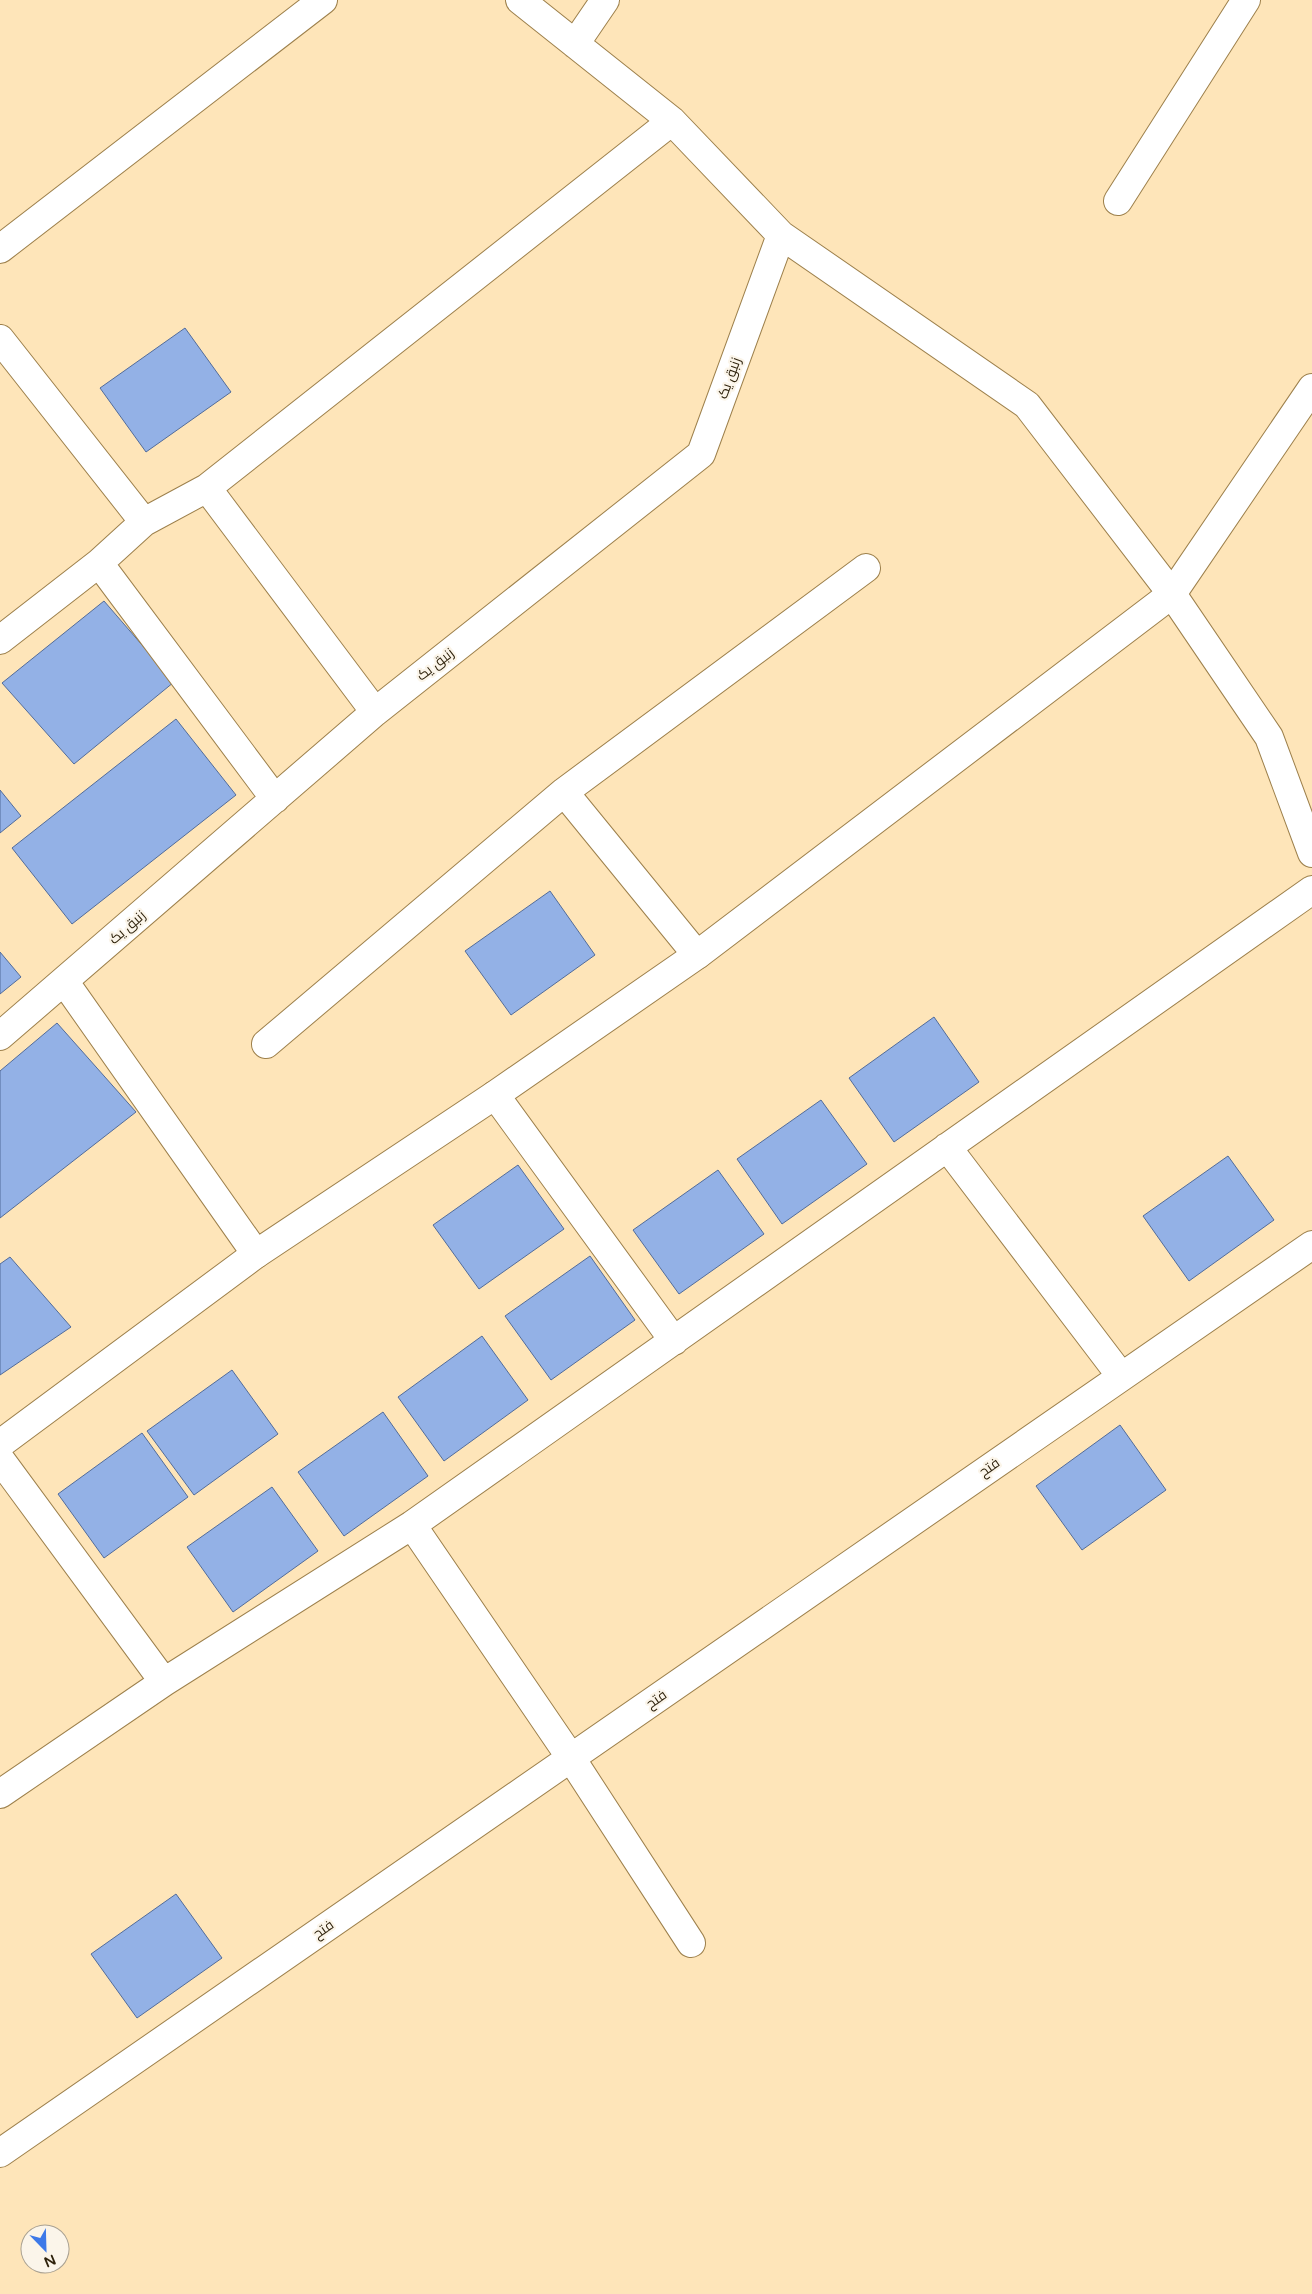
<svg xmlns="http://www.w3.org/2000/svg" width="1312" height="2294" font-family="'Varela Round',Cairo,sans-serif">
  <rect width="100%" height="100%" fill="#fee5b9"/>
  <path fill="#93b1e6" stroke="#526c9a" d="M185 328 231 392 146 452 100 388Z
    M104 601 174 682 74 764 2 683Z
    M176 719 236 795 72 924 12 848Z
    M0 790 21 816 0 833Z
    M550 891 595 955 511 1015 465 951Z
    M0 952 21 977 0 994Z
    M934 1017 979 1082 894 1142 849 1078Z
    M57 1023 136 1112 0 1218V1071Z
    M821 1100 867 1164 782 1224 737 1159Z
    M1228 1156 1274 1220 1189 1281 1143 1216Z
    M518 1165 564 1229 479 1289 433 1225Z
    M718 1170 764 1234 679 1294 633 1230Z
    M590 1256 635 1320 551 1380 505 1316Z
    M10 1257 71 1327 0 1375V1264Z
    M482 1336 528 1400 444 1461 398 1397Z
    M232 1370 278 1434 194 1495 147 1431Z
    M383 1412 428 1476 344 1536 298 1472Z
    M1120 1425 1166 1490 1082 1550 1036 1486Z
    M142 1433 188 1497 104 1558 58 1494Z
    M272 1487 318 1551 233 1612 187 1547Z
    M176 1894 222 1958 137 2018 91 1954Z"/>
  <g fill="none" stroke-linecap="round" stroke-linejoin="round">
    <defs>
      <path id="minor" d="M520 0 672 121 781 235 1027 405 1172 594 1269 737 1312 853
        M575 44 605 0
        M0 249 323 0
        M0 339 144 522
        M207 488 375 712
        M99 563 275 799
        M0 640 99 563 144 522 207 488 672 121
        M564 792 697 955
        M64 981 256 1254
        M0 1036 375 712 701 454 781 235
        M266 1044 564 792 866 568
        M495 1095 674 1341
        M947 1147 1121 1376
        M0 1459 164 1682
        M412 1525 571 1758 691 1943
        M0 1794 164 1682 412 1525 1312 890
        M0 2153 1312 1245"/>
      <path id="tertiary" d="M1118 201 1246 0
        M0 1444 256 1254 495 1095 697 955 1172 594 1312 388"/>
    </defs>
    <use href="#minor" stroke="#9d804c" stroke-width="30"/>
    <use href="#tertiary" stroke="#9d804c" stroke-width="30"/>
    <use href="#minor" stroke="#fff" stroke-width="28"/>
    <use href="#tertiary" stroke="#fff" stroke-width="28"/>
  </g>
  <g text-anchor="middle" stroke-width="4.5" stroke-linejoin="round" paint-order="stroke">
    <g font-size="14" fill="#2f230d" stroke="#fbf5ea">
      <text transform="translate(729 378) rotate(-70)" y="5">زنبق یک</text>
      <text transform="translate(435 664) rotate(-38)" y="5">زنبق یک</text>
      <text transform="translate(127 927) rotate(-41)" y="5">زنبق یک</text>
      <text transform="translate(989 1467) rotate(-35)" y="5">فتح</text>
      <text transform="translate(656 1699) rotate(-35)" y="5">فتح</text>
      <text transform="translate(323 1929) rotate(-35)" y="5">فتح</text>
    </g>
  </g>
  <g transform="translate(45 2249) rotate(157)"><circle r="24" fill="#fbf5ea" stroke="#a9a192"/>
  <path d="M0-4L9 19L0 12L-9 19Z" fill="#3d79e8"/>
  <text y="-8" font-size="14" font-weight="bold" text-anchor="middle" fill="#2f230d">N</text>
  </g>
</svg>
